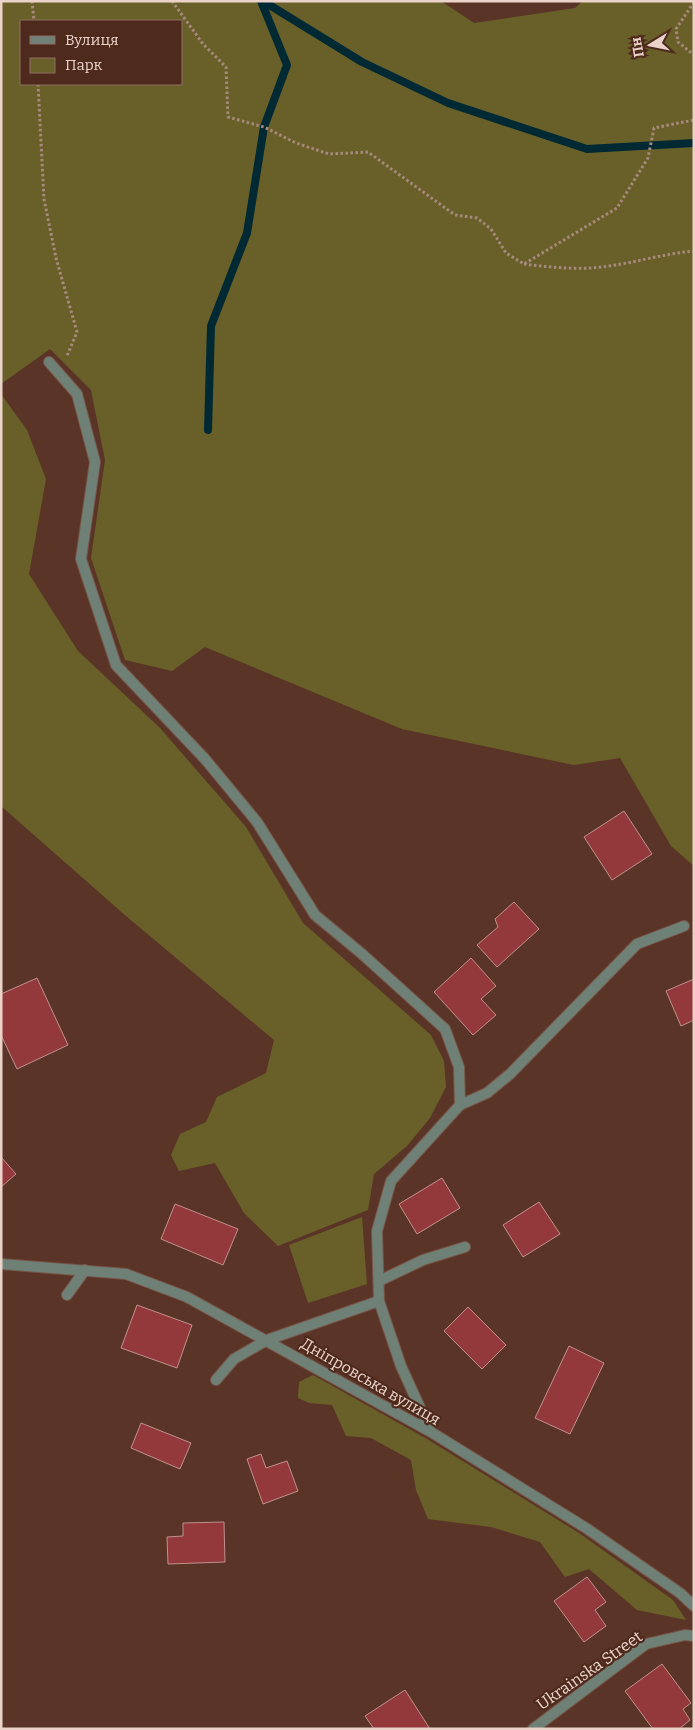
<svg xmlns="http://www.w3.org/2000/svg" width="695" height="1730" font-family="Bitter,serif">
  <rect width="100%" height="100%" fill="#5a3527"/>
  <path fill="#696029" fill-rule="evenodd" d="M1 1H441L474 23 575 8 583 1H694V866L671 846 620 758 574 765 402 729 205 647 172 671 125 660 91 558 105 460 91 390 50 349 1 384ZM21 21H181V84H21Z
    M1 394 27 430 46 479 29 574 78 651 160 728 246 827 303 923 431 1035 444 1061 446 1087 430 1118 407 1146 374 1174 368 1210 278 1246 244 1213 215 1163 179 1171 171 1155 180 1134 206 1122 217 1097 266 1073 274 1040 126 916 1 806Z
    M362 1217 367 1284 308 1303 289 1245Z
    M313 1375 427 1439 579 1533 673 1600 686 1620 637 1610 589 1569 565 1577 540 1542 491 1527 428 1519 416 1490 411 1460 371 1438 346 1436 332 1405 309 1403 298 1398 299 1382Z"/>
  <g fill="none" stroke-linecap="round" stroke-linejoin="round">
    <path stroke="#002934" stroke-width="8" d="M263 1 362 62 448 103 587 149 694 143
      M208 430 211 326 247 233 264 127 287 65 261 1"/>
  </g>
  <path fill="#93393c" stroke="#c0908f" d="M624 811 652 854 612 880 584 837Z
    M514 902 539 929 497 967 477 945 498 927 495 919Z
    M471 958 496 986 481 999 496 1015 473 1035 434 992Z
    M37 978 68 1045 17 1069 1 1035V994Z
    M694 979V1020L681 1026 666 991Z
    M1 1157 16 1174 1 1187Z
    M442 1178 460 1208 417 1234 399 1204Z
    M539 1202 560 1234 523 1257 503 1225Z
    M175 1204 238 1229 223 1265 161 1239Z
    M137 1305 192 1325 177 1368 121 1348Z
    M468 1307 506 1345 482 1369 444 1331Z
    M569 1346 604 1363 570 1434 535 1418Z
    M141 1423 191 1443 180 1469 131 1448Z
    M261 1454 266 1468 287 1461 298 1491 263 1504 247 1459Z
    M224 1522 225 1562 168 1564 167 1537 183 1536V1523Z
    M587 1577 606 1602 595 1610 606 1626 584 1642 554 1601Z
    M662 1664 691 1703 683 1709 690 1720 679 1729H653L625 1691Z
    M405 1690 430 1729H374L365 1716Z"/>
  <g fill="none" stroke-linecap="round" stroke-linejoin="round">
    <defs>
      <path id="service" d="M460 1105 487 1093 510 1074 637 944 684 926
        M379 1281 423 1260 465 1247
        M67 1295 85 1270
        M216 1380 234 1359 267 1340"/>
      <path id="minor" d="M49 362 77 394 95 462 81 559 116 665 205 759 257 822 315 915 361 953 445 1029 459 1067 460 1105 391 1181 377 1231 379 1301 401 1366 431 1432
        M1 1264 126 1274 187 1297 431 1432 586 1528 680 1593 694 1606
        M267 1340 379 1301
        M533 1729 646 1644 685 1635 694 1636"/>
    </defs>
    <use href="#service" stroke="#775548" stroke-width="12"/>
    <use href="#minor" stroke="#775548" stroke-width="12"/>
    <path stroke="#a7897d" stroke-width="3" stroke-dasharray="2.5 2.5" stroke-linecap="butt" d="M32 1 34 21
      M172 1 203 44 226 67 228 117 264 127 296 143 329 154 368 152 455 215 477 218 491 229 506 253 524 264 617 208 648 158 654 128 694 120
      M694 2 676 29 678 42 694 55
      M38 84 44 199 56 258 77 332 67 356
      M524 264C546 267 568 269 590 268 625 266 659 254 694 251"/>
    <use href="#service" stroke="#6f8177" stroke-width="10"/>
    <use href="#minor" stroke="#6f8177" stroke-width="10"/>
  </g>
  <g text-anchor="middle" stroke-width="4.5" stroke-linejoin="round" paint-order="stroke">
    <g font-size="16" fill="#ebd3ca" stroke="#4e2a1d">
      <text transform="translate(371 1381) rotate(30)" y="6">Дніпровська вулиця</text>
      <text transform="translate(589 1670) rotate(-35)" y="6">Ukrainska Street</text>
    </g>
  </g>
  <rect width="695" height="1730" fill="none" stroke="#ebd3ca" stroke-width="5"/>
  <rect x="20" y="20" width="162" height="65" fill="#4e2a1d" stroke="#8d6e62"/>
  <rect x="30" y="36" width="25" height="8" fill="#6f8177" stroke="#8d6e62"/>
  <text x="65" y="45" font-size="15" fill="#ebd3ca">Вулиця</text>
  <rect x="30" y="58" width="25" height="15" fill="#696029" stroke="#8d6e62"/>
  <text x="65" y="70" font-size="15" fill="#ebd3ca">Парк</text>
  <g transform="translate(650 45) rotate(260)" stroke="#4e2a1d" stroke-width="4" paint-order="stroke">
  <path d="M0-4L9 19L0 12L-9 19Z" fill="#ebd3ca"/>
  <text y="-8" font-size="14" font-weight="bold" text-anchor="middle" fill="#ebd3ca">Пн</text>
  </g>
</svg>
